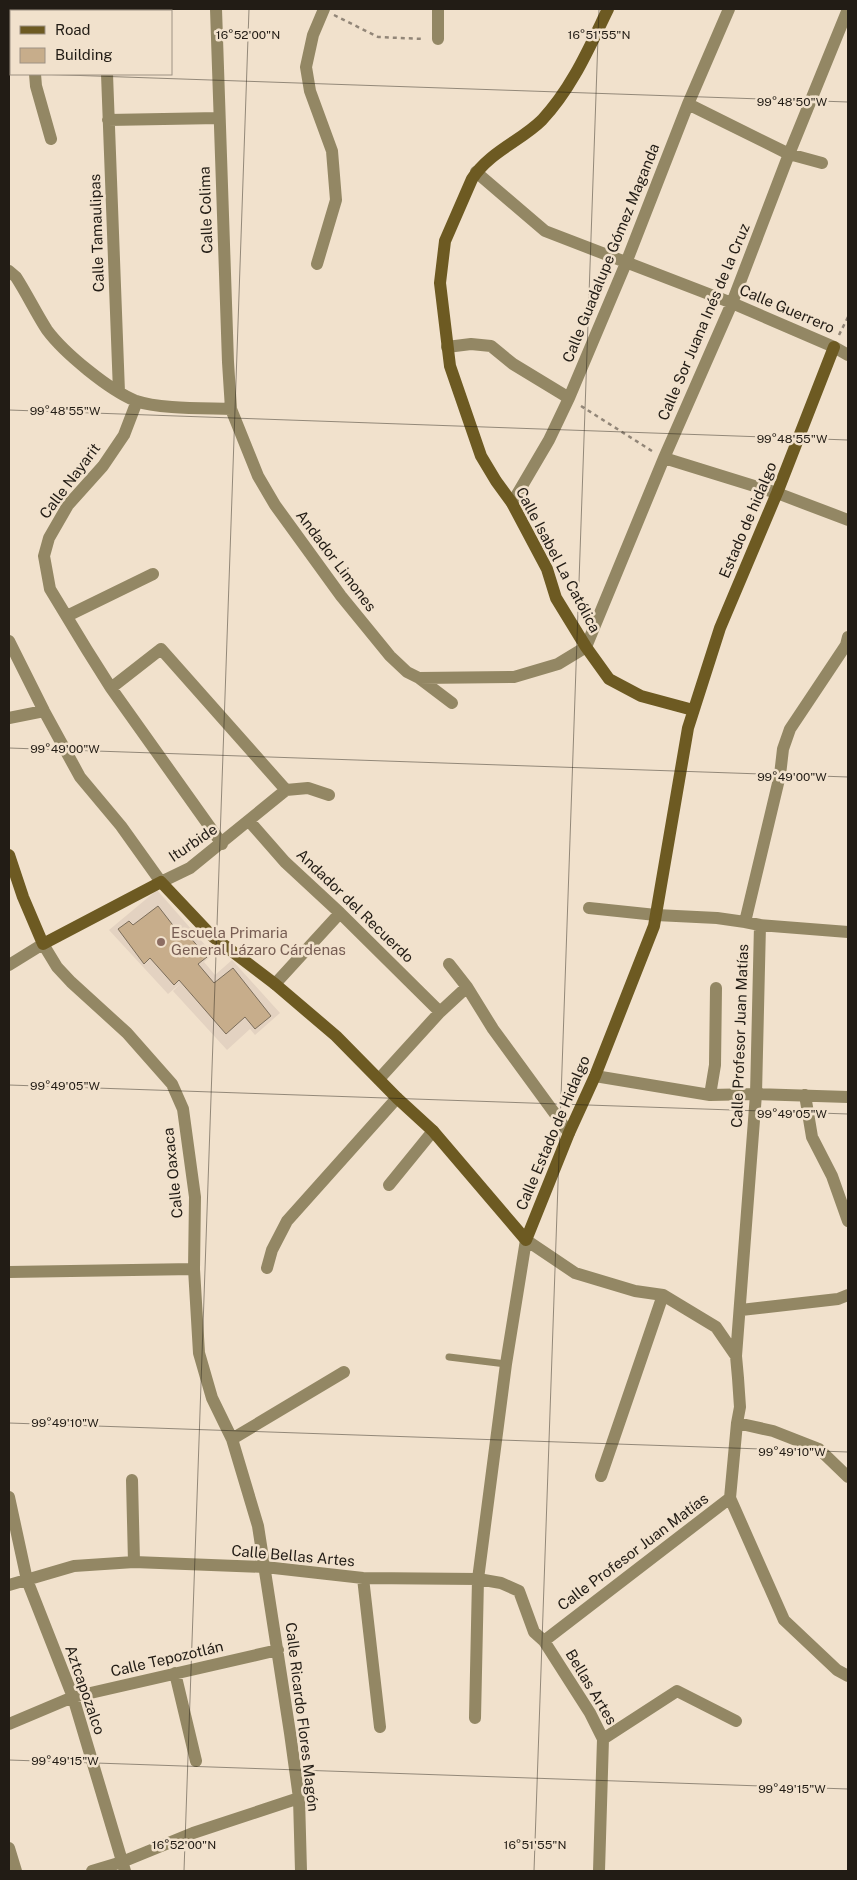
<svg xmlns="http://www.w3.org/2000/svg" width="857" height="1880" font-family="'Public Sans',sans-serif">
  <rect width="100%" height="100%" fill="#f1e1cc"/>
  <path fill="#e3d2c1" d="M157 890 213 954 204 962 215 975 232 960 280 1013 255 1035 250 1029 227 1050 173 991 181 983 168 994 109 930Z"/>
  <path fill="#c7ad8b" stroke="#7b6d5a" d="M158 906 179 933 183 929 207 957 198 964 214 983 233 968 271 1016 255 1029 245 1017 226 1034 179 980 174 985 150 958 144 964 118 929 129 921 133 925Z"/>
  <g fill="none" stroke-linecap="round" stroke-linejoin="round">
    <path stroke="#928678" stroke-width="2.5" stroke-dasharray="4 4" stroke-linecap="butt" d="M334 15 378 37 424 39
      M839 335 848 317
      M581 406 652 451"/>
    <path stroke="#938764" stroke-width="7" d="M449 1357 506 1364"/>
    <path stroke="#938764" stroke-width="12" d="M105 9V11
      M216 9 228 362 231 409 258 476 275 505 341 596 390 656 407 672 419 678 452 703
      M438 9V39
      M38 11V9
      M35 74 36 86 51 139
      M107 74 119 392
      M688 104 789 154 822 163
      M108 120 219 118
      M476 172 545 231 732 303 834 347 848 355
      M317 264 336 200 332 151 310 91 306 67 313 35 324 9
      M9 271 16 277C27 294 36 313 47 330 64 353 109 390 136 401 159 409 206 408 231 409
      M447 347 471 344 491 346 513 364 569 398
      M137 401 124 435 103 466 68 505 49 538 44 556 50 589 87 650 111 688 222 844
      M664 458 777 493 848 520
      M512 503 549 440 569 398 626 263 688 104 729 9
      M67 616 153 574
      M9 641 44 711 80 777 121 826 161 882 190 868 286 790 308 788 329 795
      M419 678 514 677 558 664 586 647 664 458 732 303 789 154 848 9
      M111 688 161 649 286 790
      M9 718 44 711
      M249 821 285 862 340 913 440 1012
      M589 908 656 915 717 918 745 922
      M760 925 848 932
      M449 964 467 987 493 1029 569 1133
      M9 965 43 944 57 967 71 982 127 1033 172 1084 183 1109 195 1197 194 1269 199 1353 212 1398 232 1439 258 1526 290 1733 299 1798 301 1871
      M275 984 340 913
      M595 1076 710 1095 756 1094 848 1097
      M379 1079 440 1012 467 987
      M710 1095 715 1065 716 988
      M805 1095 812 1137 832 1176 848 1221
      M389 1185 433 1131
      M267 1268 272 1250 287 1221 397 1098
      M9 1272 194 1269
      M741 1310 838 1299 848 1295
      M736 1356 756 1094 760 925 745 922 780 775 783 749 790 729 846 645 848 637
      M737 1423 773 1431 819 1449 848 1477
      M232 1439 344 1372
      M601 1476 663 1295
      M132 1480 134 1562
      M9 1497 27 1580 73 1697 125 1871
      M730 1498 784 1620 837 1670 848 1676
      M363 1578 380 1727
      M9 1585 74 1566 134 1562 265 1567 363 1578 478 1579 501 1583 519 1591 534 1632 544 1641 590 1713 603 1739 599 1871
      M175 1673 196 1761
      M475 1718 478 1579 506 1364 526 1240 575 1273 635 1291 663 1295 716 1327 736 1356 738 1378 740 1407 737 1423 730 1498 544 1641
      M9 1724 73 1697 278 1650
      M603 1739 677 1691 736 1721
      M9 1848 16 1871
      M92 1871 122 1862 193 1833 299 1798"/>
    <path stroke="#6d5a22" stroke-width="12" d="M608 9C589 48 572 88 542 120 521 141 489 152 472 179L445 241 440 283 450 366 481 456 496 481 512 503 547 569 556 598 586 647 609 679 641 696 693 710
      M9 855 23 897 43 944 161 882 212 936 275 984 336 1036 397 1098 433 1131 526 1240 569 1133 595 1076 654 926 688 728 720 628 777 493 834 347"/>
  </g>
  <path fill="none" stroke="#221c15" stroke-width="1" stroke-opacity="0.45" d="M9 73H11M37 74 848 102M9 410 848 440M9 748 848 777M9 1085 848 1114M9 1423 848 1452M9 1760 848 1789M184 1871 249 9M534 1871 599 9"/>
  <circle fill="#8d6e63" stroke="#f1e1cc" stroke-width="2" cx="161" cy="942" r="5"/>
  <g text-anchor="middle" stroke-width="5" stroke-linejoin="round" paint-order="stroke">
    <g font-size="15" fill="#221c15" stroke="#f1e1cc">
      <text transform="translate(206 210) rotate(-92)" y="5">Calle Colima</text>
      <text transform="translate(97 233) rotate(-92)" y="5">Calle Tamaulipas</text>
      <text transform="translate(611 253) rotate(-68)" y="5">Calle Guadalupe Gómez Maganda</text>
      <text transform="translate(787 309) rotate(23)" y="5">Calle Guerrero</text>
      <text transform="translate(704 322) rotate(-67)" y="5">Calle Sor Juana Inés de la Cruz</text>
      <text transform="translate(70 481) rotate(-53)" y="5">Calle Nayarit</text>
      <text transform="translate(748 520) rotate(-67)" y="5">Estado de hidalgo</text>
      <text transform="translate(558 560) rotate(62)" y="5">Calle Isabel La Católica</text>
      <text transform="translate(336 561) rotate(53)" y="5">Andador Limones</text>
      <text transform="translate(193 843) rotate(-34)" y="5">Iturbide</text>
      <text transform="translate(355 906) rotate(44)" y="5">Andador del Recuerdo</text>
      <text transform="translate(740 1036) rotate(-88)" y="5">Calle Profesor Juan Matías</text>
      <text transform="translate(553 1133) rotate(-67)" y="5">Calle Estado de Hidalgo</text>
      <text transform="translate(173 1173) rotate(-96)" y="5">Calle Oaxaca</text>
      <text transform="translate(633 1552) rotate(-37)" y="5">Calle Profesor Juan Matías</text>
      <text transform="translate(293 1556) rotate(5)" y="5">Calle Bellas Artes</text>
      <text transform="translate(167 1659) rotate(-13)" y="5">Calle Tepozotlán</text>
      <text transform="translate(591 1687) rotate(59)" y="5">Bellas Artes</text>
      <text transform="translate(85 1690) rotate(71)" y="5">Aztcapozalco</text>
      <text transform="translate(302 1717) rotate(83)" y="5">Calle Ricardo Flores Magón</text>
    </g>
    <g font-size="15" fill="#785e54" stroke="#f1e1cc" text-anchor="start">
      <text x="171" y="938">Escuela Primaria<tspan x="171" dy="17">General Lázaro Cárdenas</tspan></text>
    </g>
  </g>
  <g font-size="12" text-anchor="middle" fill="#221c15" stroke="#f1e1cc" stroke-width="5" stroke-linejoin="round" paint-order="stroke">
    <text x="248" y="39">16°52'00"N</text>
    <text x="599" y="39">16°51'55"N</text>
    <text x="792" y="106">99°48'50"W</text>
    <text x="65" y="415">99°48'55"W</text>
    <text x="792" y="443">99°48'55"W</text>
    <text x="65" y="753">99°49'00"W</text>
    <text x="792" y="781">99°49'00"W</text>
    <text x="65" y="1090">99°49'05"W</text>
    <text x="792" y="1118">99°49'05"W</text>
    <text x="65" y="1427">99°49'10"W</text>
    <text x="792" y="1456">99°49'10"W</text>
    <text x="65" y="1765">99°49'15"W</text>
    <text x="792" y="1793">99°49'15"W</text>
    <text x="184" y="1849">16°52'00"N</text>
    <text x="535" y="1849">16°51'55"N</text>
  </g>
  <rect width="857" height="1880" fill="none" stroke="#221c15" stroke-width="20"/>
  <rect x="10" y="10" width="162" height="65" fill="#f1e1cc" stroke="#9e9283"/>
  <rect x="20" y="26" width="25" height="8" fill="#6d5a22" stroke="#9e9283"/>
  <text x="55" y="35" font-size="15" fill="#221c15">Road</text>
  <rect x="20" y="48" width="25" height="15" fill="#c7ad8b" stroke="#9e9283"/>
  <text x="55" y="60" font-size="15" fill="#221c15">Building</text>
</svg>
